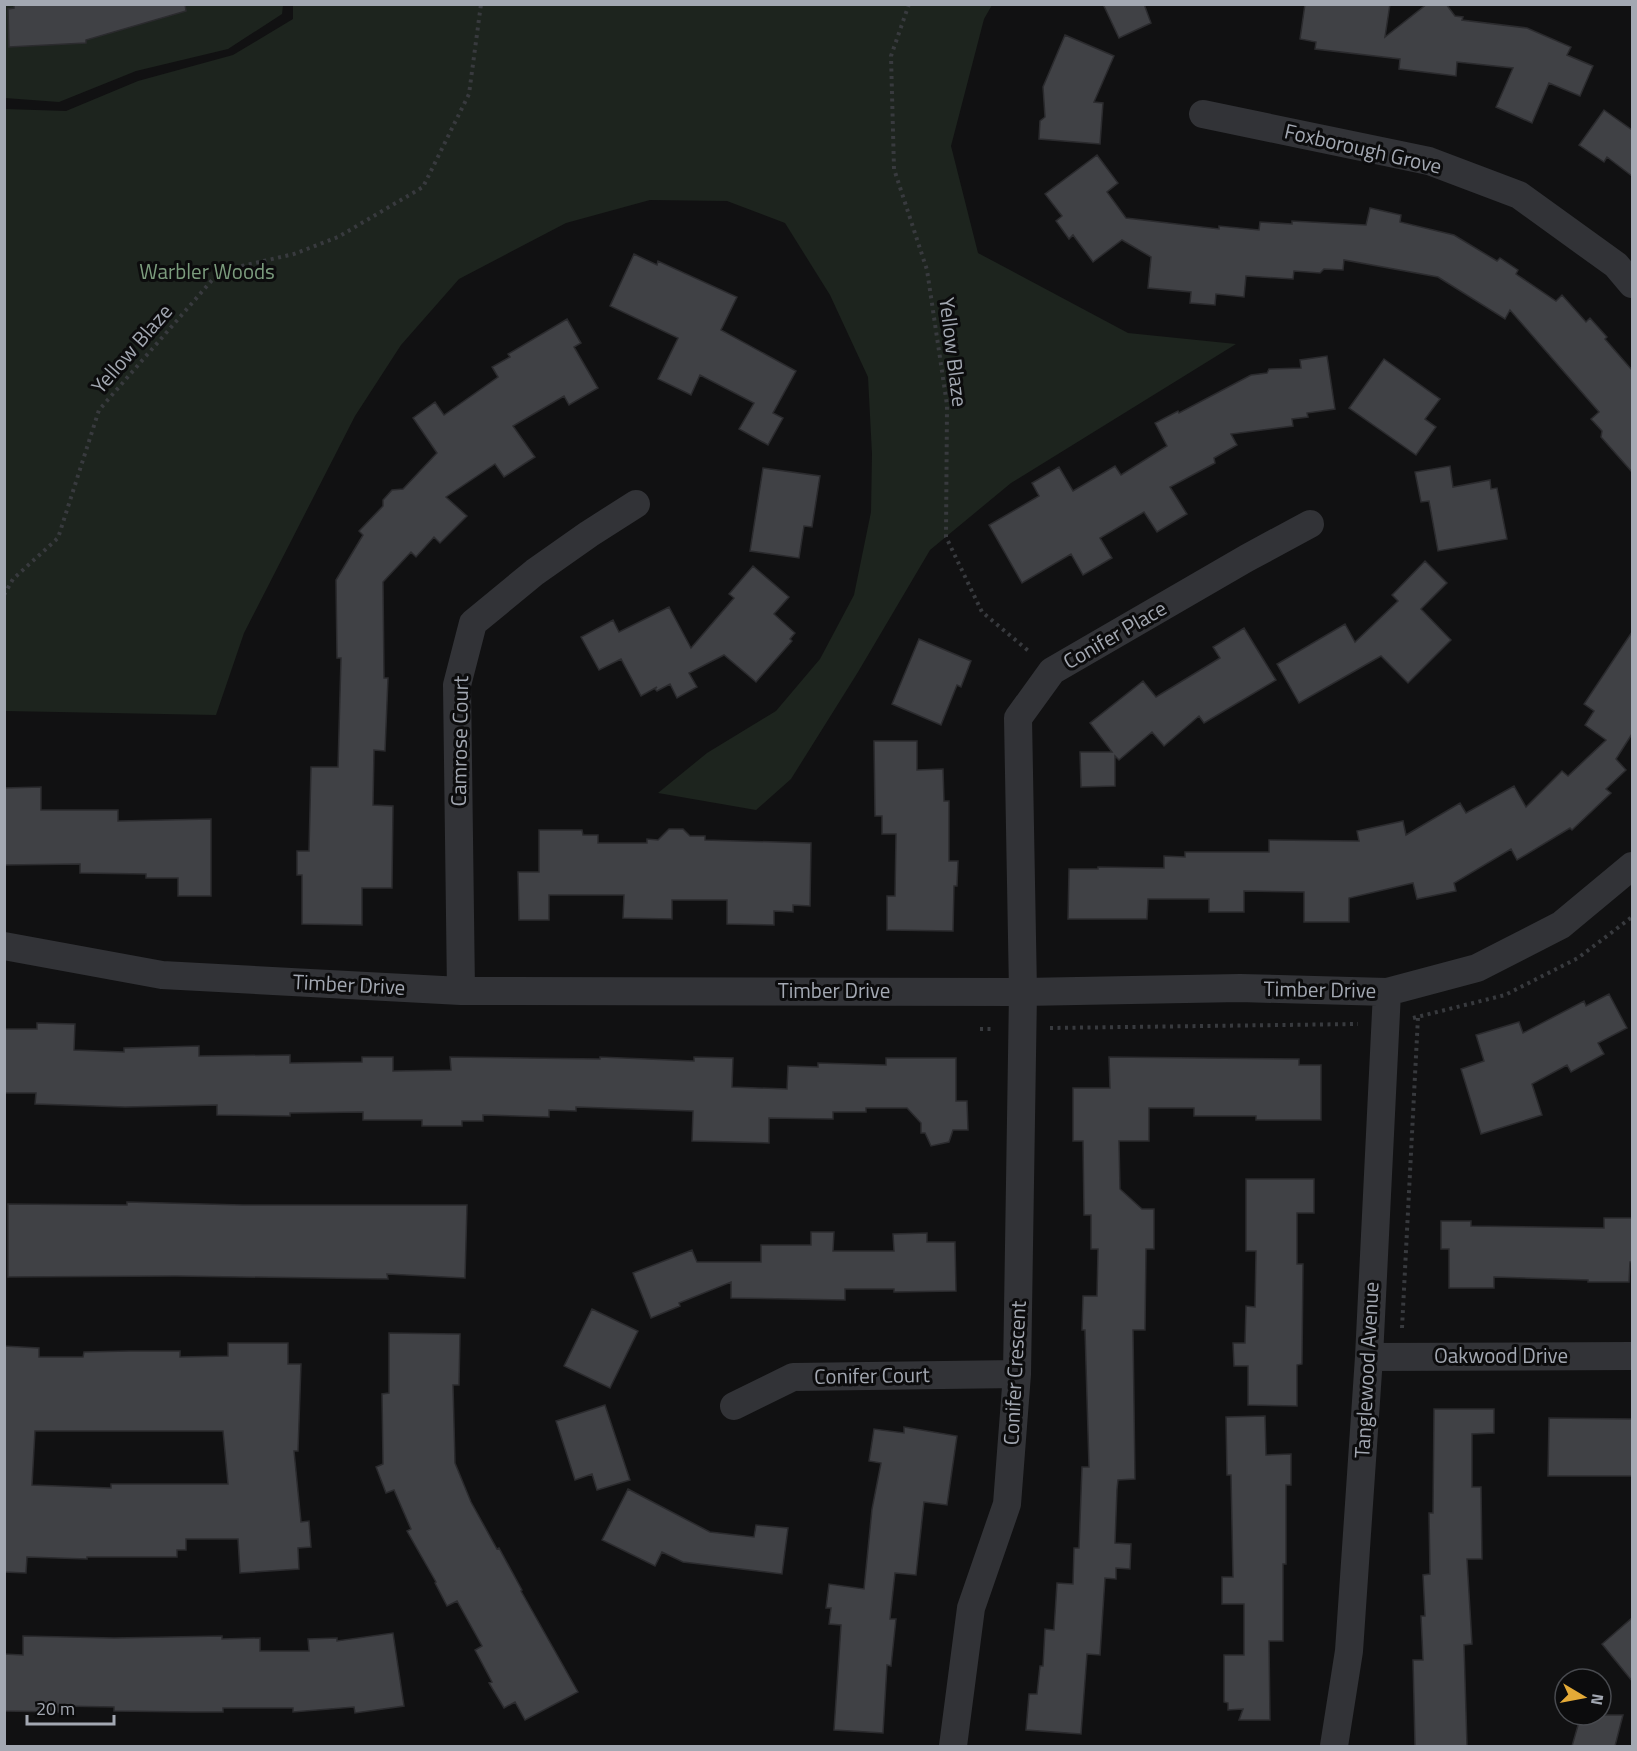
<svg xmlns="http://www.w3.org/2000/svg" width="1637" height="1751" font-family="'Titillium Web',sans-serif">
  <rect width="100%" height="100%" fill="#111112"/>
  <path fill="#1d241e" d="M4 5H283L282 14 228 49 136 71 59 102 5 98Z
    M293 5H992L984 19 951 146 978 253 1128 333 1236 344 1011 483 930 550 858 672 791 779 756 810 658 793 707 753 776 711 820 659 854 595 871 512 872 454 868 377 830 295 785 223 727 201 650 200 566 223 459 279 401 345 355 416 244 633 216 715 5 711V109L66 111 138 81 233 55 293 19Z"/>
  <path fill="#404145" stroke="#2b2b2e" stroke-width="1.5" fill-rule="evenodd" d="M14 4H185L186 11 86 40V43L9 47 8 9 14 8Z
    M1103 4H1144L1151 23 1119 38Z
    M1305 4H1390L1385 37 1427 4H1446L1455 16 1463 17 1462 20 1527 28 1571 47 1567 55 1593 66 1580 96 1549 83 1532 123 1496 107 1513 68 1457 62 1456 76 1399 69 1400 59 1315 49 1316 42 1300 39Z
    M1065 35 1114 56 1094 102 1103 103 1100 144 1039 139 1040 121 1045 117 1043 87Z
    M1604 110 1632 130V176L1607 157 1604 162 1579 145Z
    M1097 155 1118 183 1107 192 1126 218 1219 229V226L1259 230 1260 222 1292 224V221L1366 225 1370 208 1401 215 1400 222 1454 235 1497 261 1500 258 1518 270 1516 274 1556 301 1562 295 1586 322 1590 318 1607 337 1605 339 1632 370V472L1601 437 1602 431 1591 419 1599 412 1510 310 1505 319 1438 277 1344 260 1343 270 1324 269 1320 273 1294 271 1293 279 1246 276 1244 297 1216 294 1215 305 1190 303 1191 292 1148 288 1151 257 1122 240 1093 262 1073 235 1069 239 1056 221 1062 216 1045 194Z
    M634 254 657 265 658 261 737 297 721 330 796 371 773 413 783 418 768 445 739 429 754 403 700 375 691 395 658 379 678 338 610 306Z
    M567 319 581 343 574 347 598 388 569 405 564 396 513 426 535 457 504 477 495 464 446 497 467 516 440 543 434 537 416 557 411 552 383 582 384 678H388L385 751 374 750 373 805 393 806 392 888H362V925L302 924V875H297V851H309L311 767H338L341 658H337L336 580 363 535 359 531 383 506V500L392 490 403 489 437 453 413 418 435 402 444 415 498 377 492 367 510 357 508 354Z
    M1327 356 1335 409 1307 413 1308 417 1292 419 1293 426 1231 434 1237 445 1214 458 1215 463 1170 487 1187 514 1157 532 1144 512 1100 538 1112 558 1083 575 1071 554 1022 583 989 525 1039 496 1032 483 1059 467 1073 491 1115 466 1121 475 1167 446 1155 423 1178 411 1179 413 1251 375 1267 373 1269 369 1301 368 1300 360Z
    M1384 359 1440 399 1425 419 1436 427 1416 455 1349 408Z
    M1450 466 1453 487 1490 480 1491 489 1497 488 1507 539 1438 551 1429 501 1421 502 1415 472Z
    M763 468 820 476 812 527 804 526 799 558 750 551Z
    M1425 561 1447 583 1421 609 1451 640 1408 683 1381 656 1299 703 1277 664 1345 624 1355 642 1398 601 1392 595Z
    M753 566 789 597 774 614 795 633 790 639 792 641 756 682 724 655 689 673 697 687 677 698 670 684 657 691 655 689 657 687 641 696 621 659 599 670 581 637 613 620 619 632 669 607 691 648 734 598 729 594Z
    M1244 628 1276 680 1204 723 1199 716 1164 746 1152 732 1119 760 1115 756V786L1081 787 1080 752H1112L1090 723 1143 681 1156 697 1220 658 1213 647Z
    M1632 632V734L1616 759 1626 770 1606 789 1611 793 1572 830 1570 828 1517 860 1511 849 1454 883 1456 891 1417 899 1413 883 1349 898V922H1304V892L1244 891V912H1209V899H1148L1147 919H1068L1069 869H1098V867L1164 868V856L1185 857V852H1269V840L1359 841 1357 831 1403 821 1406 835 1460 803 1466 813 1514 786 1526 807 1562 771 1568 776 1606 740 1585 725 1594 711 1584 704Z
    M919 639 971 661 961 687 957 685 941 725 892 704Z
    M874 741H917V770L943 769 944 801H949V861H958L957 886H954L953 931 887 930V896H895L896 834H882V816H875Z
    M41 787V810H118V821L211 819V896H178V878H146V874L80 873V864L4 865V788Z
    M669 829H683L690 836H705V840L811 843 810 906 793 905V912L774 911V925L727 924V900H672V919L623 918 624 895H549V920H519L518 872H539V830H582L583 835H598V843H647V839L658 840Z
    M1609 994 1627 1028 1598 1043 1604 1054 1571 1072 1567 1065 1532 1084 1542 1115 1481 1134 1461 1069 1484 1061 1476 1035 1519 1022 1523 1033 1584 1001 1586 1006Z
    M37 1023 75 1024 74 1050 124 1052V1048L199 1046V1056L290 1055V1063L362 1062V1057H393V1071L451 1070 450 1057 600 1059V1057L694 1061V1057L733 1058 732 1087 787 1089 788 1066 818 1067V1063L886 1065V1058H956V1101H967L968 1130H953L949 1142 931 1146 925 1133H921V1123L907 1108H866V1112H833V1119L769 1118V1143L692 1141 693 1111 576 1107V1111L549 1110V1117L483 1115V1121H462V1126H422V1120H363V1112L290 1113V1116L217 1115V1105L125 1107 35 1104 36 1093H4V1029H37Z
    M1109 1057 1299 1059V1065H1321V1120H1256V1116H1194V1108H1149V1141H1119L1120 1189 1142 1209H1154V1249H1146L1145 1330H1133L1135 1479 1118 1480 1117 1489 1115 1543 1131 1544 1130 1569 1116 1568V1579L1105 1578 1100 1655 1087 1654 1081 1734 1026 1730 1029 1694H1037L1040 1666H1043L1045 1629 1054 1630 1057 1583 1073 1584 1074 1548H1079L1082 1467H1089L1085 1330H1082L1083 1296H1097L1098 1249H1091V1215H1084L1083 1141H1073V1088H1110Z
    M1246 1179H1314V1213H1297V1264H1303L1302 1364 1297 1365V1406L1248 1405V1366H1234L1233 1343H1245L1246 1306 1255 1307 1256 1251H1246Z
    M127 1202 243 1205H467L465 1278 387 1274 388 1279 176 1276 8 1277V1204L127 1205Z
    M1604 1218H1632V1262H1630L1629 1282H1588V1280L1494 1277V1288H1449V1249H1441V1221H1471V1226L1604 1228Z
    M811 1232H834L833 1251H894L893 1234 927 1233V1242H955L956 1291 894 1292V1289H845V1300L731 1298V1282L679 1303 680 1306 651 1318 633 1273 692 1250 697 1262H761V1245H811Z
    M592 1309 638 1331 610 1388 564 1366Z
    M389 1333 460 1334 459 1385H453L455 1463 471 1502 497 1549 499 1548 522 1590 521 1591 578 1692 525 1720 515 1702 504 1708 489 1683 492 1682 475 1650 482 1646 457 1601 447 1606 435 1583 436 1582 407 1531 411 1529 394 1490 386 1493 376 1467 383 1464 382 1394 389 1393Z
    M228 1343H288V1364H301L298 1451H294L301 1522 309 1521 311 1547 298 1548 299 1569 240 1573 238 1539H186V1550H177V1557H87V1559L27 1557 26 1573 4 1572V1346L39 1348V1357H83L84 1352 129 1351H180V1357L228 1356ZM35 1431H223L228 1484H111V1488L32 1485Z
    M605 1405 630 1480 597 1490 592 1474 575 1480 556 1421Z
    M1434 1409H1494V1433L1472 1434V1487H1481L1482 1559H1467L1472 1644 1464 1645 1467 1746H1415L1413 1660H1423L1421 1616H1425L1423 1575 1430 1574 1429 1513H1433Z
    M1265 1416 1266 1455 1291 1454V1485H1286V1564H1283V1641H1269L1270 1720H1239L1243 1709 1228 1710V1703L1224 1702V1655H1244V1604H1222V1577H1233L1231 1475H1227L1226 1417Z
    M1549 1418 1632 1419V1476H1548Z
    M904 1427 957 1436 947 1505 924 1502 916 1575 895 1573 890 1619H896L891 1666 887 1665 883 1733 834 1730 841 1625 829 1624 831 1608H826L829 1584 864 1589 872 1509 881 1463 869 1461 874 1429 904 1433Z
    M628 1489 710 1532 754 1537 756 1525 788 1528 782 1574 683 1562 662 1552 655 1566 602 1540Z
    M1632 1618V1681L1602 1644Z
    M393 1633 404 1706 355 1713 354 1707 293 1712V1708H223V1712H191L114 1711V1707L59 1706V1712L4 1711V1654L23 1655V1636L114 1638 222 1636V1639L260 1638V1651H309L308 1639 337 1638V1641Z
    M1581 1715H1623L1615 1746H1572Z"/>
  <g fill="none" stroke-linecap="round" stroke-linejoin="round">
    <path stroke="#383a3e" stroke-width="4" stroke-dasharray="3 4.5" stroke-linecap="butt" d="M909 4 891 56 894 169 927 270 947 405 946 537 982 612 1031 653
      M4 595 13 579 58 538 99 410 220 271 294 254 338 237 423 187 469 94 481 4
      M1413 1018 1505 995 1578 958 1632 917
      M1050 1028 1358 1024
      M980 1029H995
      M1402 1328 1418 1017"/>
    <path stroke="#323337" stroke-width="28" d="M1203 114 1429 161 1519 195 1616 265 1632 284
      M4 946 162 975 461 991 1023 992 1240 988 1387 992 1477 968 1561 925 1632 866
      M461 991 457 685 473 623 535 572 589 534 636 504
      M1369 1357 1632 1356
      M734 1406 793 1377 1017 1374
      M953 1746 971 1608 1007 1504 1017 1374 1023 992 1018 718 1052 671 1247 558 1310 524
      M1334 1746 1349 1651 1369 1357 1387 992"/>
  </g>
  <g text-anchor="middle" stroke-width="6" stroke-linejoin="round" paint-order="stroke">
    <g font-size="21" fill="#a3a8b2" stroke="#0c0c0d">
      <text transform="translate(1363 149) rotate(13)" y="7">Foxborough Grove</text>
      <text transform="translate(132 349) rotate(-49)" y="7">Yellow Blaze</text>
      <text transform="translate(953 352) rotate(83)" y="7">Yellow Blaze</text>
      <text transform="translate(1115 635) rotate(-30)" y="7">Conifer Place</text>
      <text transform="translate(460 741) rotate(-89)" y="7">Camrose Court</text>
      <text transform="translate(349 985) rotate(3)" y="7">Timber Drive</text>
      <text transform="translate(1320 990) rotate(1)" y="7">Timber Drive</text>
      <text x="834" y="998">Timber Drive</text>
      <text x="1501" y="1363">Oakwood Drive</text>
      <text transform="translate(1367 1370) rotate(-87)" y="7">Tanglewood Avenue</text>
      <text transform="translate(1015 1373) rotate(-87)" y="7">Conifer Crescent</text>
      <text transform="translate(872 1376) rotate(-1)" y="7">Conifer Court</text>
    </g>
    <g font-size="21" fill="#7b9c7d" stroke="#0c0c0d">
      <text x="207" y="279">Warbler Woods</text>
    </g>
  </g>
  <rect width="1637" height="1751" fill="none" stroke="#a3a8b2" stroke-width="12"/>
  <g transform="translate(1583 1697) rotate(100)"><circle r="28" fill="#0c0c0d" stroke="#484a4f" stroke-width="1.5"/>
  <path d="M0-4.5L10 22L0 15L-10 22Z" fill="#e4aa37"/>
  <text y="-9" font-size="16" font-weight="bold" text-anchor="middle" fill="#a3a8b2">N</text>
  </g>
  <path d="M27 1715v9h87v-9" fill="none" stroke="#a3a8b2" stroke-width="3"/>
  <text x="36" y="1715" font-size="18" fill="#a3a8b2" stroke="#0c0c0d" stroke-width="4.5" paint-order="stroke">20 m</text>
</svg>
